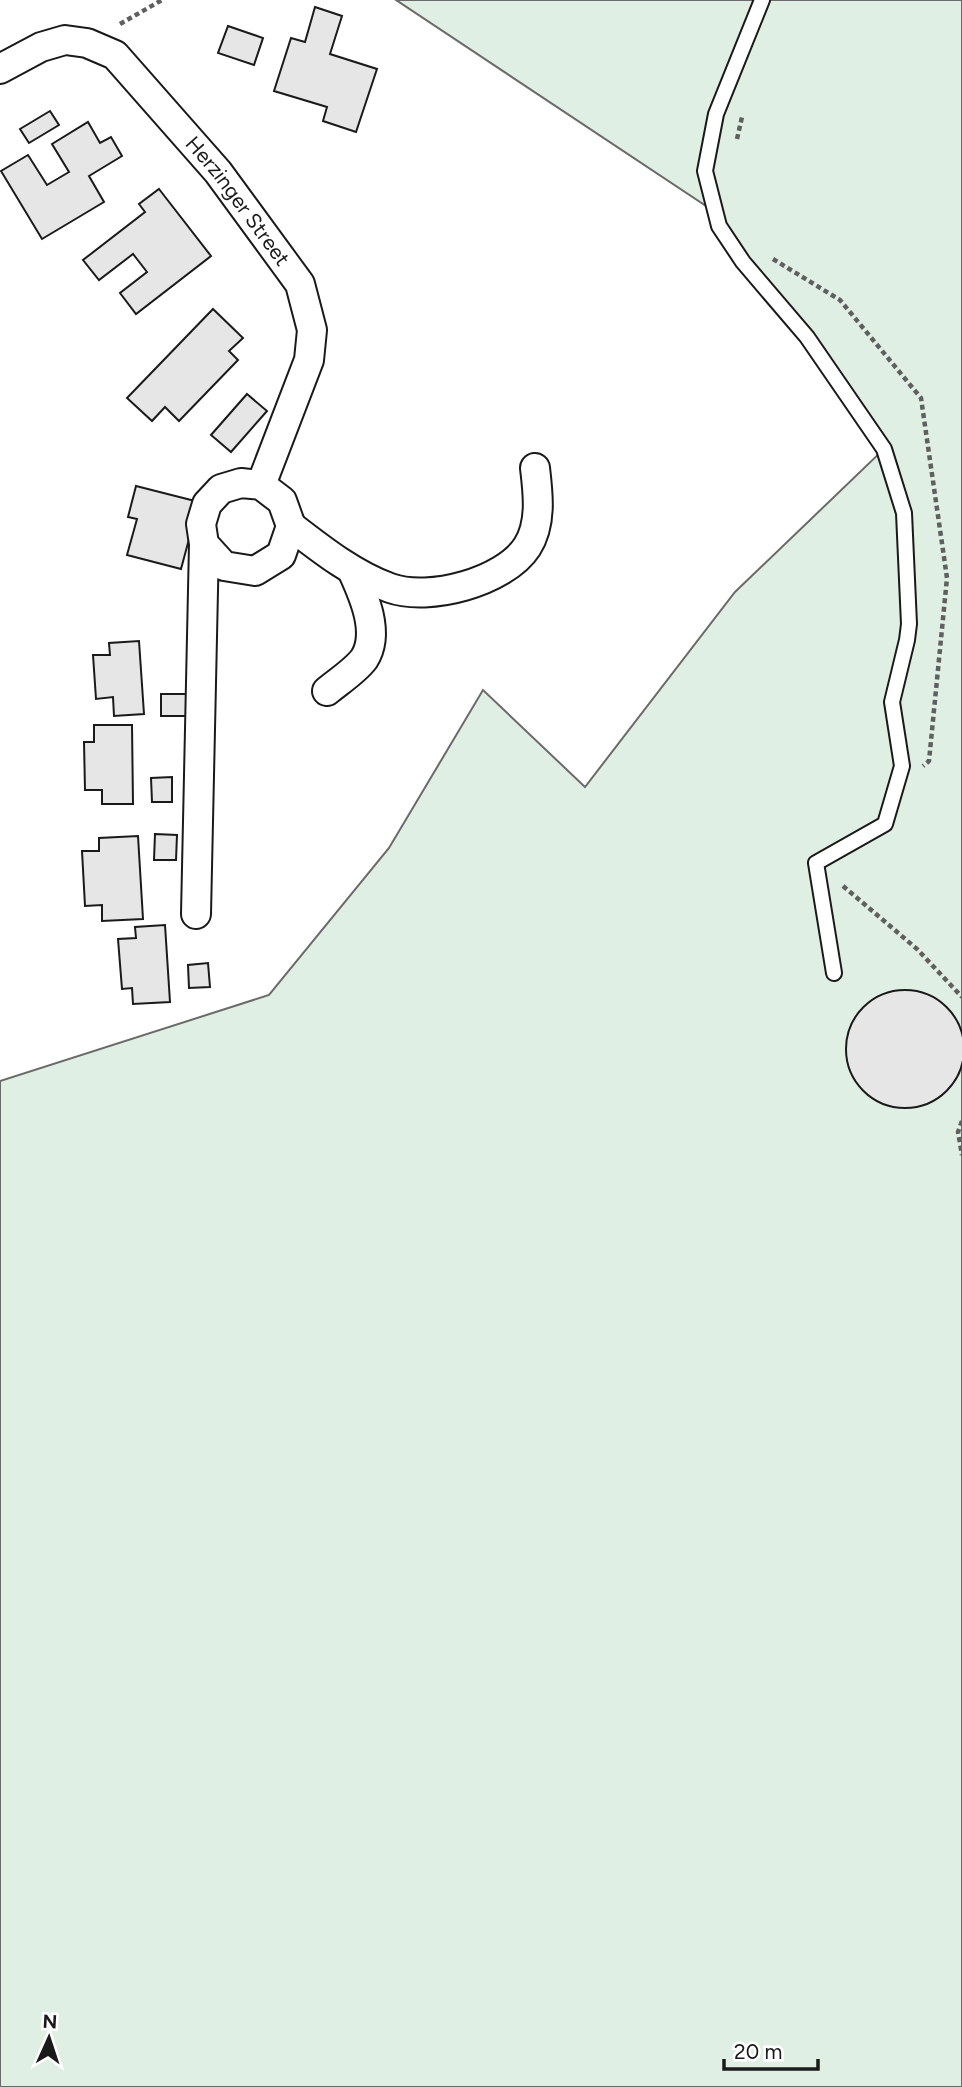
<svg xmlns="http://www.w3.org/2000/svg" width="962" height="2087" font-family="Figtree,sans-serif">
  <rect width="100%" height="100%" fill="#fff"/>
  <path fill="#e0efe3" stroke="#6a6a6a" stroke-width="2" d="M396 0H962V2087H0V1081L269 995 389 848 483 690 585 787 735 592 884 449 715 212Z"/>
  <path fill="#e6e6e6" stroke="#1a1a1a" stroke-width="2" d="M315 7 342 16 330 54 377 69 356 132 323 121 327 107 274 91 291 38 305 42Z
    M228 26 263 38 254 65 218 53Z
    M50 111 59 125 29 143 20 129Z
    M88 122 100 143 111 137 122 156 89 176 104 202 42 239 1 171 28 155 47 185 69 172 52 144Z
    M159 189 211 256 136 314 120 293 147 272 133 254 99 280 83 260 145 212 139 204Z
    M213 309 243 338 229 351 238 360 179 421 165 407 152 421 127 398Z
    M247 394 267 411 231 452 211 435Z
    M136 486 199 502 181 569 127 555 137 519 128 517Z
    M139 641 144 714 114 716 113 697 96 699 93 655H110L109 643Z
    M161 694H186V716H161Z
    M94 725H132L133 804H102V790H85L84 742H94Z
    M172 777V802H152L151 778Z
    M155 834 177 835 176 860H154Z
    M138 836 143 919 102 921V905L85 906 82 851H99V838Z
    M165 925 170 1002 133 1004 132 988 122 989 118 939 136 938 135 927Z
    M208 963 210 987 189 988 188 965Z
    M846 1049a59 59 0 1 1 118 0a59 59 0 1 1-118 0Z"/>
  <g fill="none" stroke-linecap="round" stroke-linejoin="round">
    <defs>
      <path id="service" d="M762 0 716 114 705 171 719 226 743 262 807 337 884 449 904 513 909 624 907 640 892 702 902 766 885 824 816 863 834 973"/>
      <g id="minor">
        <path id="s1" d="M0 69 41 47 65 40 87 43 115 55 218 172 300 284 312 330 309 360 261 485"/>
        <path d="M241 483 261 485 282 501 291 526 281 555 255 571 224 566 204 544 201 524 207 504 221 489Z"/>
        <path d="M291 526C322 550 354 575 390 588 429 602 504 582 527 547 542 524 538 493 535 468"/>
        <path d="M327 691C339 681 355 671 364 659 381 633 363 594 352 570"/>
        <path d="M196 914 204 544"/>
      </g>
    </defs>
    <use href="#service" stroke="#1a1a1a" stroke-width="18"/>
    <use href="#minor" stroke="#1a1a1a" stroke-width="32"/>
    <path stroke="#5f5f5f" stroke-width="4.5" stroke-dasharray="5 3.5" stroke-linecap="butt" d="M120 24 162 0
      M737 139 742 117
      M773 259 840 300 921 398 947 578 929 761 923 766
      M843 886 917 949 962 997
      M962 1121 958 1132 962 1155"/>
    <use href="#service" stroke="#fff" stroke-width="14"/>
    <use href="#minor" stroke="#fff" stroke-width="28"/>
  </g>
  <g text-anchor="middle" stroke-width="5" stroke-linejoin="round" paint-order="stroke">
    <g font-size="21" fill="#1a1a1a" stroke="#fff">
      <text dy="7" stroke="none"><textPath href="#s1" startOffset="315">Herzinger Street</textPath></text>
    </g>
  </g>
  <g transform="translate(49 2038) rotate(3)" stroke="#ffffff" stroke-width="5" paint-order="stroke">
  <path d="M0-5L12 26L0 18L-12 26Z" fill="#1a1a1a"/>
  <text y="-10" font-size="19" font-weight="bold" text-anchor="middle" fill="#1a1a1a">N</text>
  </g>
  <path d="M724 2059v10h94v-10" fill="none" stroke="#1a1a1a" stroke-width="3.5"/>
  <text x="734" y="2059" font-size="21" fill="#1a1a1a" stroke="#ffffff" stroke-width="5" paint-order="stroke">20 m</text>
</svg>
